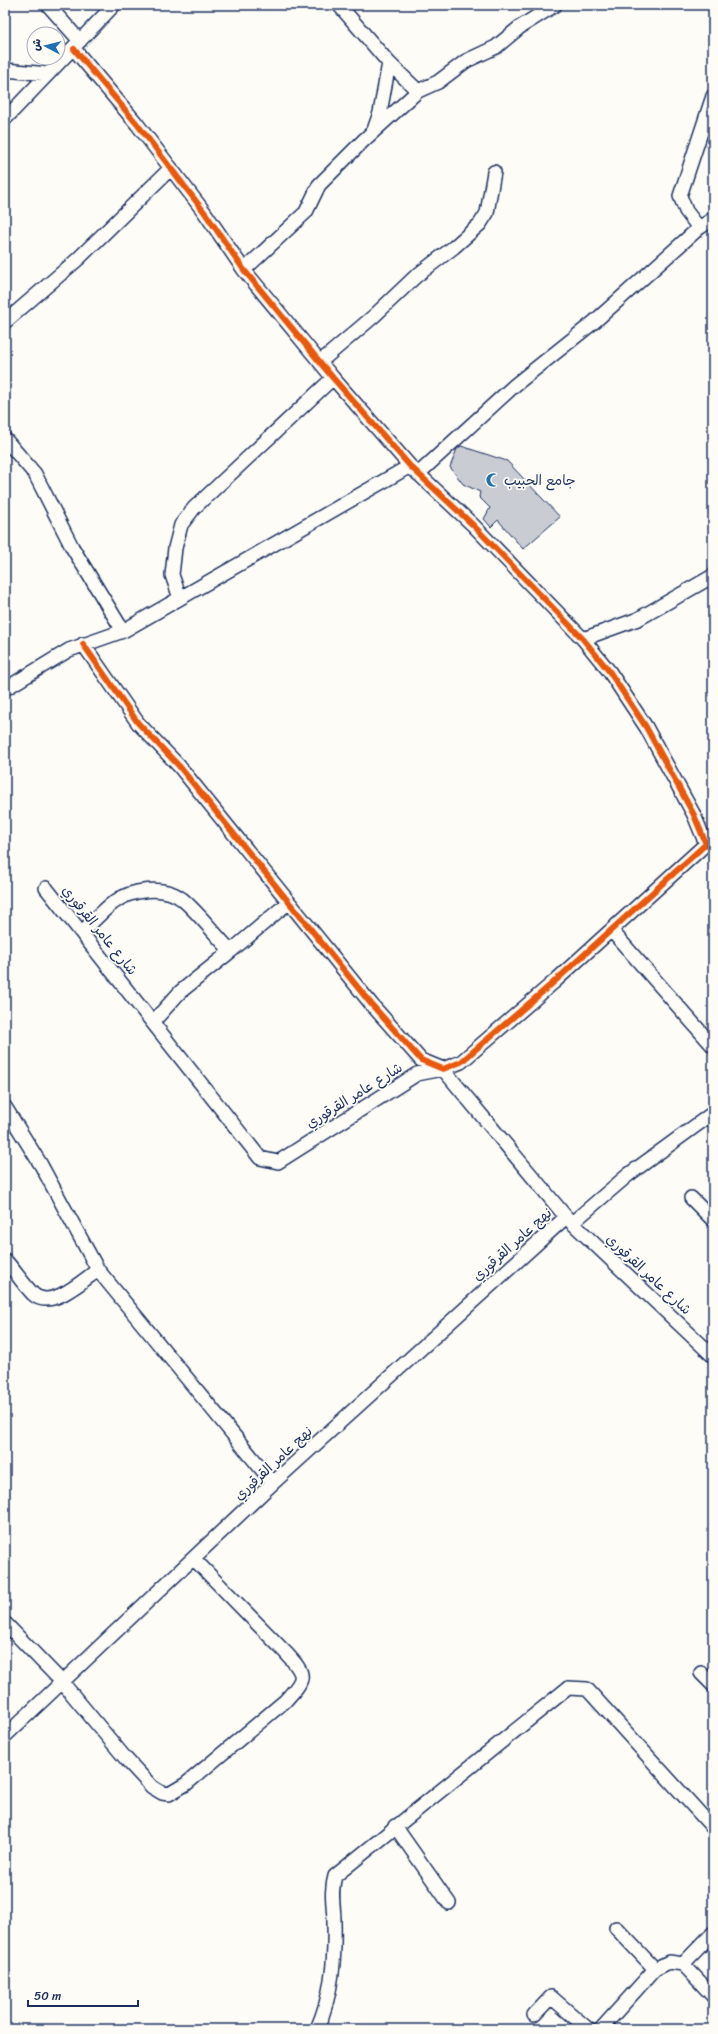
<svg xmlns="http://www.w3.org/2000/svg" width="718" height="2034" font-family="Sriracha,'Playpen Sans Arabic',sans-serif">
  <rect width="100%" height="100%" fill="#fdfcf7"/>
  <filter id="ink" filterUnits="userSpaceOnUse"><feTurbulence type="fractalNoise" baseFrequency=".025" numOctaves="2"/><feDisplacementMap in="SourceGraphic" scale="8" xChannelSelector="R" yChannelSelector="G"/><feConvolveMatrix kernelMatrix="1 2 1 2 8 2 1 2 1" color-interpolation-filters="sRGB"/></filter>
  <g filter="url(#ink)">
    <path fill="#c9ccd3" stroke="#1b2f5e" d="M461 446 507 461 560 517 523 549 498 520 491 527 484 519 490 508 479 497 480 492 463 484 450 467 457 449Z"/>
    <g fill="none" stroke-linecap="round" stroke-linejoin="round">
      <defs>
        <path id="street" d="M48 5 80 41
          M74 49 137 124 205 213 244 270 333 378 410 466 473 525 583 639 609 671 646 727 694 815 706 844 554 982 461 1062 443 1069 421 1060 372 1005 179 766 138 723 83 644
          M5 70 48 74
          M418 91 438 82 466 61 496 47 520 27 555 5
          M5 119 114 5
          M374 130 380 113 389 63
          M699 228 686 211 680 196 713 96
          M244 270 306 212 319 185 364 140 418 91 389 63 339 5
          M5 322 78 259 171 168
          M320 362 374 316 415 277 454 247 480 224 487 213 494 172
          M5 439 35 474 72 547 123 631
          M418 474 515 385 594 322 699 228 713 219
          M180 598 172 575 175 548 181 525 194 508 333 378
          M583 639 638 619 713 576
          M5 689 69 650 123 631 410 466
          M46 888 260 1158 278 1162 417 1074 443 1069 566 1217 713 1356
          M611 930 713 1046
          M82 932C92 923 102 911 113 903 131 889 164 885 182 899 200 914 214 934 231 951L289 902
          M153 1022 180 992 231 951
          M5 1107 41 1165 98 1270 273 1483
          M691 1198 713 1220
          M572 1223 628 1175 713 1113
          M5 1260C15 1271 23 1284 33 1294 51 1311 83 1280 98 1270
          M5 1623 62 1682 126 1759 152 1787 162 1793 169 1794 186 1784 285 1701C306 1678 307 1676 286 1653L194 1559
          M701 1673 713 1685
          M5 1736 273 1483 566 1217
          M395 1826 449 1903
          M616 1928 655 1969
          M713 1933 683 1964 713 1996
          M534 2015 551 1997 588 2029
          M317 2029C332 1995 335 1960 334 1922 334 1906 330 1893 335 1876L568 1688 587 1689 713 1828
          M601 2029 655 1969 669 1962 683 1964"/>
      </defs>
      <use href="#street" stroke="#1b2f5e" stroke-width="16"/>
      <use href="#street" stroke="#fdfcf7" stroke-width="13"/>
      <defs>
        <path id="cycleway" d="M74 49 137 124 205 213 244 270 333 378 410 466 473 525 583 639 609 671 646 727 694 815 706 844 554 982 461 1062 443 1069 421 1060 372 1005 179 766 138 723 83 644"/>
      </defs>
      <use href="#cycleway" stroke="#fdfcf7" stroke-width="8"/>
      <use href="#cycleway" stroke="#e8590c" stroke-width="6"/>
    </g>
  </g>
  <defs>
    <symbol id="mosque-bare" viewBox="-9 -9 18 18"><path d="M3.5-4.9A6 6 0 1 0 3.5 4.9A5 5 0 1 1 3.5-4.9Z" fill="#1f6fb2" stroke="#fdfcf7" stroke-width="2.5" paint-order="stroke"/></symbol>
  </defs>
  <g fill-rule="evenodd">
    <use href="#mosque-bare" x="483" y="470" width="20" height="20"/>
  </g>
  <g text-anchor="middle" stroke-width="3.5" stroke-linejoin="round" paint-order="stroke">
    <g font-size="14" fill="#1b2f5e" stroke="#fdfcf7" text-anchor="start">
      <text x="504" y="485">جامع الحبيب</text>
    </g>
    <g font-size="14" fill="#1b2f5e" stroke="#fdfcf7">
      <text transform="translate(100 930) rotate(51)" y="5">شارع عامر القرقوري</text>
      <text transform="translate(354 1095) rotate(-32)" y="5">شارع عامر القرقوري</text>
      <text transform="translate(512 1244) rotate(-42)" y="5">نهج عامر القرقوري</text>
      <text transform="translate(649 1274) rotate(43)" y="5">شارع عامر القرقوري</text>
      <text transform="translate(273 1463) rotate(-43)" y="5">نهج عامر القرقوري</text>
    </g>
  </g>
  <rect width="718" height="2034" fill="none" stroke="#fdfcf7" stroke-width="20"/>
  <rect x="10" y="10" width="698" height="2014" fill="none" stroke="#1b2f5e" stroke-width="1.5" filter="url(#ink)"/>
  <g transform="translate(46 46) rotate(277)"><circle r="19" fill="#fdfcf7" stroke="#a3aaba"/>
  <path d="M0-3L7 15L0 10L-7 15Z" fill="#1f6fb2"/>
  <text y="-6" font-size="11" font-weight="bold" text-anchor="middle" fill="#1b2f5e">ش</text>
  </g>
  <path d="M28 2000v6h110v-6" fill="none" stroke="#1b2f5e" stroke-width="2"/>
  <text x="34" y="2000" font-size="12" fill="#1b2f5e" stroke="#fdfcf7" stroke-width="3" paint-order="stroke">50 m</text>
</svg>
